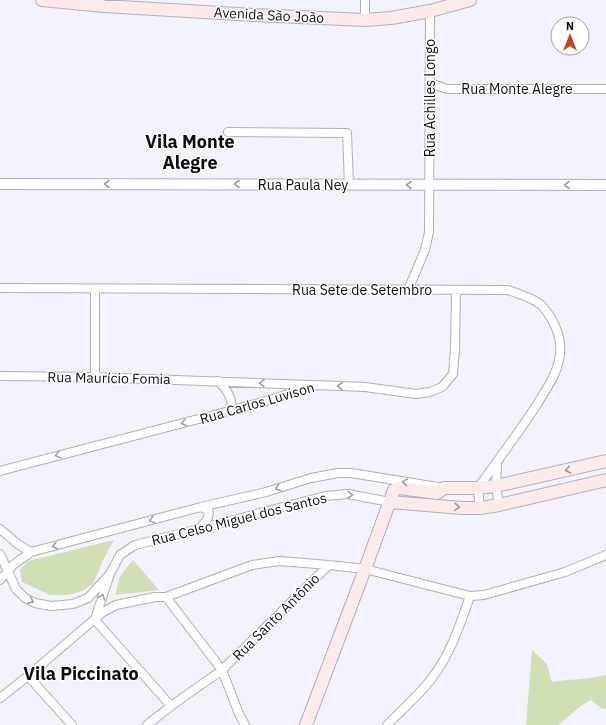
<svg xmlns="http://www.w3.org/2000/svg" width="606" height="725" font-family="'IBM Plex Sans',sans-serif">
  <rect width="100%" height="100%" fill="#f2f1fe"/>
  <path fill="#d0deb3" d="M114 540 103 560 93 584 82 591 68 595H50L22 582 20 570 28 561Z
    M133 560 159 590 115 595 120 576Z
    M532 650 547 664 552 682C570 679 588 680 606 675V708L603 709 591 700 582 705 558 725H526Z"/>
  <g fill="none" stroke-linecap="round" stroke-linejoin="round">
    <defs>
      <path id="minor" d="M365 0V20
        M430 83 447 89H606
        M228 132 347 133 349 185
        M0 288 508 290C518 294 532 297 541 305 554 318 564 341 559 360 556 376 546 389 538 403 519 432 498 460 478 488L480 508
        M408 290 425 250 429 232 430 11
        M0 376 95 377 310 385
        M95 377V290
        M218 381C229 392 230 395 233 410
        M497 462 496 486 499 505
        M0 471 233 410 270 400 315 385 365 387 416 394 430 392 442 387 453 374 455 349 456 291
        M0 529 19 545 31 552
        M199 529C204 523 211 518 208 510L201 507
        M0 554 16 589 25 598 35 603 51 606 73 604 88 598 110 574 120 555 135 545 199 529 325 496 348 494 390 502
        M0 580 13 565 31 552 201 507 266 492 311 478 338 473H351L444 488
        M166 597 222 670 239 714 245 725
        M95 619 109 577
        M95 620 171 706
        M28 676 72 725
        M0 698 28 676 103 612 116 605 155 597H166L252 565 279 561 329 565 365 569 470 596
        M147 725 171 706 222 670 329 565
        M387 725C402 710 420 694 432 678 451 653 460 625 470 596L484 595 565 572 606 555"/>
      <path id="tertiary" d="M0 184 606 185"/>
      <path id="secondary" d="M42 0 104 6 254 15 365 20 391 18 430 11 470 0
        M390 502 462 508H480L499 505 606 480
        M306 725 365 569 394 490 399 488 437 493 444 488H478L496 486 606 461"/>
    </defs>
    <use href="#minor" stroke="#afacc0" stroke-width="10"/>
    <use href="#tertiary" stroke="#afacc0" stroke-width="12"/>
    <use href="#secondary" stroke="#afacc0" stroke-width="14"/>
    <use href="#minor" stroke="#fff" stroke-width="8"/>
    <use href="#tertiary" stroke="#fff" stroke-width="10"/>
    <use href="#secondary" stroke="#fceae8" stroke-width="12"/>
  </g>
  <defs><path id="oneway-chevron" d="M-2-3.5L2.5 0L-2 3.5" fill="none" stroke-width="1.6" stroke-linecap="round" stroke-linejoin="round"/></defs>
  <g stroke="#9e9ea0">
    <use href="#oneway-chevron" transform="translate(107 184) rotate(180)"/>
    <use href="#oneway-chevron" transform="translate(237 184) rotate(-180)"/>
    <use href="#oneway-chevron" transform="translate(409 185) rotate(-180)"/>
    <use href="#oneway-chevron" transform="translate(567 185) rotate(180)"/>
    <use href="#oneway-chevron" transform="translate(262 383) rotate(-178)"/>
    <use href="#oneway-chevron" transform="translate(340 386) rotate(-178)"/>
    <use href="#oneway-chevron" transform="translate(184 423) rotate(166)"/>
    <use href="#oneway-chevron" transform="translate(58 455) rotate(165)"/>
    <use href="#oneway-chevron" transform="translate(405 482) rotate(-171)"/>
    <use href="#oneway-chevron" transform="translate(278 488) rotate(163)"/>
    <use href="#oneway-chevron" transform="translate(350 495) rotate(4)"/>
    <use href="#oneway-chevron" transform="translate(152 520) rotate(165)"/>
    <use href="#oneway-chevron" transform="translate(55 546) rotate(166)"/>
    <use href="#oneway-chevron" transform="translate(102 597) rotate(-71)"/>
    <use href="#oneway-chevron" transform="translate(31 601) rotate(26)"/>
  </g>
  <g stroke="#9c9192">
    <use href="#oneway-chevron" transform="translate(568 470) rotate(167)"/>
    <use href="#oneway-chevron" transform="translate(457 507) rotate(5)"/>
  </g>
  <g text-anchor="middle" stroke-width="3" stroke-linejoin="round" paint-order="stroke">
    <g font-size="14" fill="#0d0c12" stroke="#fff">
      <text transform="translate(269 15) rotate(3)" y="5">Avenida São João</text>
      <text x="517" y="94">Rua Monte Alegre</text>
      <text transform="translate(430 98) rotate(-90)" y="5">Rua Achilles Longo</text>
      <text x="303" y="190">Rua Paula Ney</text>
      <text x="362" y="295">Rua Sete de Setembro</text>
      <text transform="translate(109 378) rotate(1)" y="5">Rua Maurício Fomia</text>
      <text transform="translate(257 403) rotate(-16)" y="5">Rua Carlos Luvison</text>
      <text transform="translate(239 519) rotate(-14)" y="5">Rua Celso Miguel dos Santos</text>
      <text transform="translate(276 617) rotate(-45)" y="5">Rua Santo Antônio</text>
    </g>
    <g font-size="18" font-weight="bold" fill="#0d0c12" stroke="#fff">
      <text x="190" y="148">Vila Monte<tspan x="190" dy="21">Alegre</tspan></text>
      <text x="81" y="680">Vila Piccinato</text>
    </g>
  </g>
  <g transform="translate(570 36)"><circle r="19" fill="#ffffff" stroke="#9e9ea0"/>
  <path d="M0-3L7 15L0 10L-7 15Z" fill="#cb421a"/>
  <text y="-6" font-size="11" font-weight="bold" text-anchor="middle" fill="#0d0c12">N</text>
  </g>
</svg>
